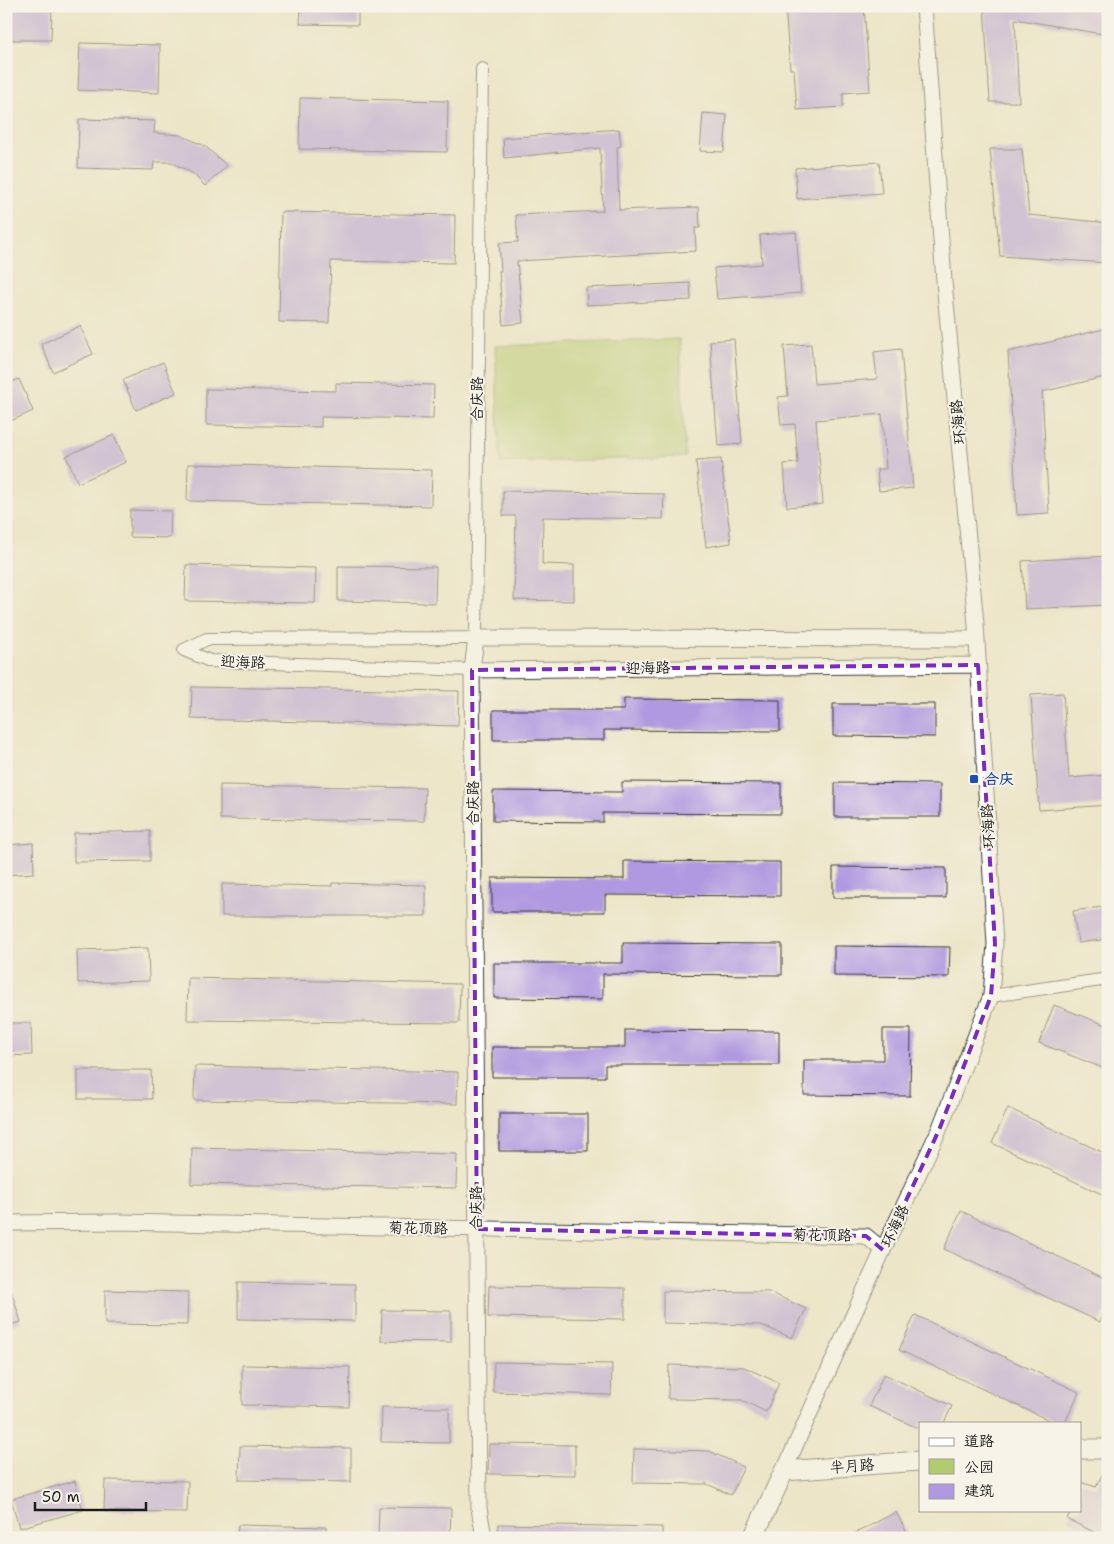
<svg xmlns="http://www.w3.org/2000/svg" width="1114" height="1544" font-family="'Shantell Sans','LXGW WenKai TC',sans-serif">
  <rect width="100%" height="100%" fill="#f7f3e8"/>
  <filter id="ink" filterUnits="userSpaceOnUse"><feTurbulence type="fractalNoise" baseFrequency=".02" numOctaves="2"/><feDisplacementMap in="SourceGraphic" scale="10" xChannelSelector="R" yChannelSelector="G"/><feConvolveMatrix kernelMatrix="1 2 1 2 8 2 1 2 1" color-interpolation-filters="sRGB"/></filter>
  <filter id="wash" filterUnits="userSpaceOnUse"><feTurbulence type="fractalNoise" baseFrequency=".0096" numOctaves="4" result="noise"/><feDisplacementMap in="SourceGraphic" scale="20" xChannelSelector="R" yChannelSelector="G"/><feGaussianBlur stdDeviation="1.12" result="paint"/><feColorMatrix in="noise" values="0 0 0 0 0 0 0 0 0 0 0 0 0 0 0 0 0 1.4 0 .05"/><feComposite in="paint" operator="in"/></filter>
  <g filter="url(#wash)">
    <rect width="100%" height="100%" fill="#ece5c8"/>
    <path fill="#b3cb70" stroke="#687446" d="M680 339 685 457 500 463 495 346Z"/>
    <g id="blocks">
      <path fill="#b099e0" d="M6 6H52L51 40H6Z
        M301 6H358V25L300 24Z
        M785 6H864L870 91 843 93V107L797 110 794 69H790Z
        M984 6H1108V35L1015 19 1019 102H990Z
        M80 43 160 45 159 93 78 90Z
        M300 98 448 101 447 152 299 149Z
        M703 113 727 115 724 152 700 151Z
        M79 119 155 121 154 133 180 135 205 146 227 166 205 186 192 173 171 162H154L153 170 78 168Z
        M619 129 621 146 617 147 619 210 699 207 700 228H695L696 251 517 261 523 323 503 325 499 271H501L499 243 518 242 516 215 603 211 600 148 504 158 503 138Z
        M990 149H1022L1029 215 1108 223V263L1000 256Z
        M879 162 882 193 797 199 795 168Z
        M281 212 455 215 454 263 331 261 329 323 279 322Z
        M796 232 801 293 717 299 714 268 762 264 760 235Z
        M690 283 691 300 587 305 586 288Z
        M80 326 93 354 53 372 41 344Z
        M1108 328V376L1042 392 1049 513 1017 515 1008 352Z
        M734 339 742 444 718 446 710 341Z
        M811 344 814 384 877 379 874 352 901 349 913 488 879 491 877 469H886L882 414 816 420 823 504 787 507 784 464 798 463 795 424 781 425 778 397 788 396 784 346Z
        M163 362 176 393 136 410 123 380Z
        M19 379 33 411 6 423V384Z
        M336 383 434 385 433 419 321 417V427L206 425V389L336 391Z
        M114 435 126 462 78 483 66 456Z
        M721 459 731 543 706 547 696 461Z
        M188 464 432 470 431 506 187 501Z
        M503 491 664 494 663 519 543 517 542 564 574 565V601L514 600 516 516H503Z
        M130 510 171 511 170 538 130 537Z
        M1108 556V605L1025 609 1022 561Z
        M186 565 316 568 315 603 185 601Z
        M338 566 436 567 435 603 338 601Z
        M192 687 459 691 458 726 191 719Z
        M1063 693 1069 778 1108 775V805L1039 810 1031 695Z
        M624 699 780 700V731L604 730V740H493V710H624Z
        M833 704H935V737L833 736Z
        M622 782 781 783V814L603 813V822L493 821V791L622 792Z
        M835 783 940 784V817H835Z
        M220 785 425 788 424 821 220 819Z
        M150 831V861L74 862V833Z
        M33 843 34 873 6 875V845Z
        M624 861 780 862V896L605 895V912H492V878L624 879Z
        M833 867 946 868V898H833Z
        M332 883 426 885V916H222V884L332 886Z
        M1108 906V939L1078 943 1073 911Z
        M623 943 782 944V975L603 974V999L494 998V963H623Z
        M834 946 950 947 949 977 834 976Z
        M148 948 149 981 78 983 77 950Z
        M188 978 460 984 459 1023 187 1020Z
        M1054 1005 1108 1026V1070L1039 1043Z
        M6 1023H31L32 1055 6 1056Z
        M883 1029H911L910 1096 804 1095V1060H883Z
        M625 1030 779 1031V1065H605V1077H492V1047H625Z
        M195 1066 458 1072 457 1104 194 1100Z
        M78 1070H151L152 1099H78Z
        M1008 1108 1108 1155V1197L992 1143Z
        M499 1114H588V1151H499Z
        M192 1148 457 1154 456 1188 191 1184Z
        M961 1211 1108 1280V1304L1100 1322 944 1249Z
        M238 1282 355 1284V1321L238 1319Z
        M6 1284H9L21 1322 6 1326Z
        M489 1286 625 1288V1319L488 1317Z
        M105 1290 188 1292 187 1325 105 1324Z
        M663 1291 769 1292 806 1309 792 1338 761 1325 663 1323Z
        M382 1310 451 1311V1342L381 1341Z
        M915 1315 1079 1392 1065 1423H1055L899 1350Z
        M494 1362 612 1364 611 1395 493 1392Z
        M242 1365 350 1367 349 1407 242 1405Z
        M669 1365 744 1367 779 1383 766 1412 742 1400 668 1399Z
        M884 1374 952 1406 944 1423H920V1429L869 1406Z
        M382 1407 449 1408V1443L381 1442Z
        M489 1444 575 1445V1475L488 1474Z
        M240 1446 351 1448V1482L239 1480Z
        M634 1449 709 1451 744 1467 731 1495 707 1484 633 1483Z
        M1108 1463V1538H1106L1067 1519 1071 1510H1080V1482L1096 1487Z
        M105 1480 188 1481 187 1512 104 1511Z
        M75 1481 83 1510 19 1528 11 1499Z
        M379 1507 451 1508 450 1538H378Z
        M896 1512 907 1533 897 1538H846Z
        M498 1524 662 1527V1538H498Z
        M238 1525 326 1527V1538H237Z"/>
    </g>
  </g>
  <g filter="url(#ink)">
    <use href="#blocks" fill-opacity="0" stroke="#3b3a36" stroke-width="1"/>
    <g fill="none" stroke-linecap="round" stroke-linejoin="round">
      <defs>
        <path id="minor" d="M184 650 207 639 476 638 482 69
          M184 650 210 661 472 670
          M991 996 1108 979"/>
        <path id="tertiary" d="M472 670 978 665
          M6 1223 117 1222 866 1236 883 1250
          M784 1471 865 1289 939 1130 991 996 995 944 976 624 944 281 924 6
          M484 1538 479 1508 472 670 476 638 976 639"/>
        <path id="primary" d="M1080 1449H1108
          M753 1538 784 1471 920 1461"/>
      </defs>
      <use href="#minor" stroke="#3b3a36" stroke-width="14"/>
      <use href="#tertiary" stroke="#3b3a36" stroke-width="17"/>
      <use href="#primary" stroke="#3b3a36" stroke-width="21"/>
      <use href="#minor" stroke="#fff" stroke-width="12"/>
      <use href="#tertiary" stroke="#fff" stroke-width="15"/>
      <use href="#primary" stroke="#fff" stroke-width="19"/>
    </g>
  </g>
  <path d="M0 0H1114V1544H0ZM978 665 995 944 991 996 939 1130 883 1250 866 1236 477 1229 472 670Z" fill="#ece5c8" fill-opacity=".55" fill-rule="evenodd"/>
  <path fill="none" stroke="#7b2cbf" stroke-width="4" stroke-dasharray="10 6" stroke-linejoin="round" d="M978 665 995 944 991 996 939 1130 883 1250 866 1236 477 1229 472 670Z"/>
  <rect fill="#1a4fb4" stroke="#f7f3e8" stroke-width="2" x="969" y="774" width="10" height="10" rx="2.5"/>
  <g text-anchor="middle" stroke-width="4" stroke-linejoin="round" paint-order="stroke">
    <g font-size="15" fill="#1c1c1c" stroke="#f7f3e8">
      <text transform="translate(477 399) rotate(-90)" y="5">合庆路</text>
      <text transform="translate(958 422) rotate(-95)" y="5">环海路</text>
      <text transform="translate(243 662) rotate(2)" y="5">迎海路</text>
      <text transform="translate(648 668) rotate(-1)" y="5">迎海路</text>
      <text transform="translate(473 803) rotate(-90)" y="5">合庆路</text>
      <text transform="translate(988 826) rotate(-93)" y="5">环海路</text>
      <text transform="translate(476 1208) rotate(-90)" y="5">合庆路</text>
      <text transform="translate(895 1226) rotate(-65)" y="5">环海路</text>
      <text transform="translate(418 1228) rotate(1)" y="5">菊花顶路</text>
      <text transform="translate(822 1235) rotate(1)" y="5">菊花顶路</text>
      <text transform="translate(852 1466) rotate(-4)" y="5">半月路</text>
    </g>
    <g font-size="15" font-weight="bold" fill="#164399" stroke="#f7f3e8" text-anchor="start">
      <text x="984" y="784">合庆</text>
    </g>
  </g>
  <rect width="1114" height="1544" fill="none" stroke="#f7f3e8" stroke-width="25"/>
  <rect x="919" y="1422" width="162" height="90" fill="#f7f3e8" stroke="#9f9d96"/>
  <rect x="929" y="1438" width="25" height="8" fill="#ffffff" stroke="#9f9d96"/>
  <text x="964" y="1446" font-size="15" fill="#1c1c1c">道路</text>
  <rect x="929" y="1459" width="25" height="15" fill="#b3cb70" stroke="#9f9d96"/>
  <text x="964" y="1472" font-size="15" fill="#1c1c1c">公园</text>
  <rect x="929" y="1484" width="25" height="15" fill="#b099e0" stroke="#9f9d96"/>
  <text x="964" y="1496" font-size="15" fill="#1c1c1c">建筑</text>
  <path d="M35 1502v8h111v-8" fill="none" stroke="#1c1c1c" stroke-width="2.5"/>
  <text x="42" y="1502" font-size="15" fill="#1c1c1c" stroke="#f7f3e8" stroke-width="4" paint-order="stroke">50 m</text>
</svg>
